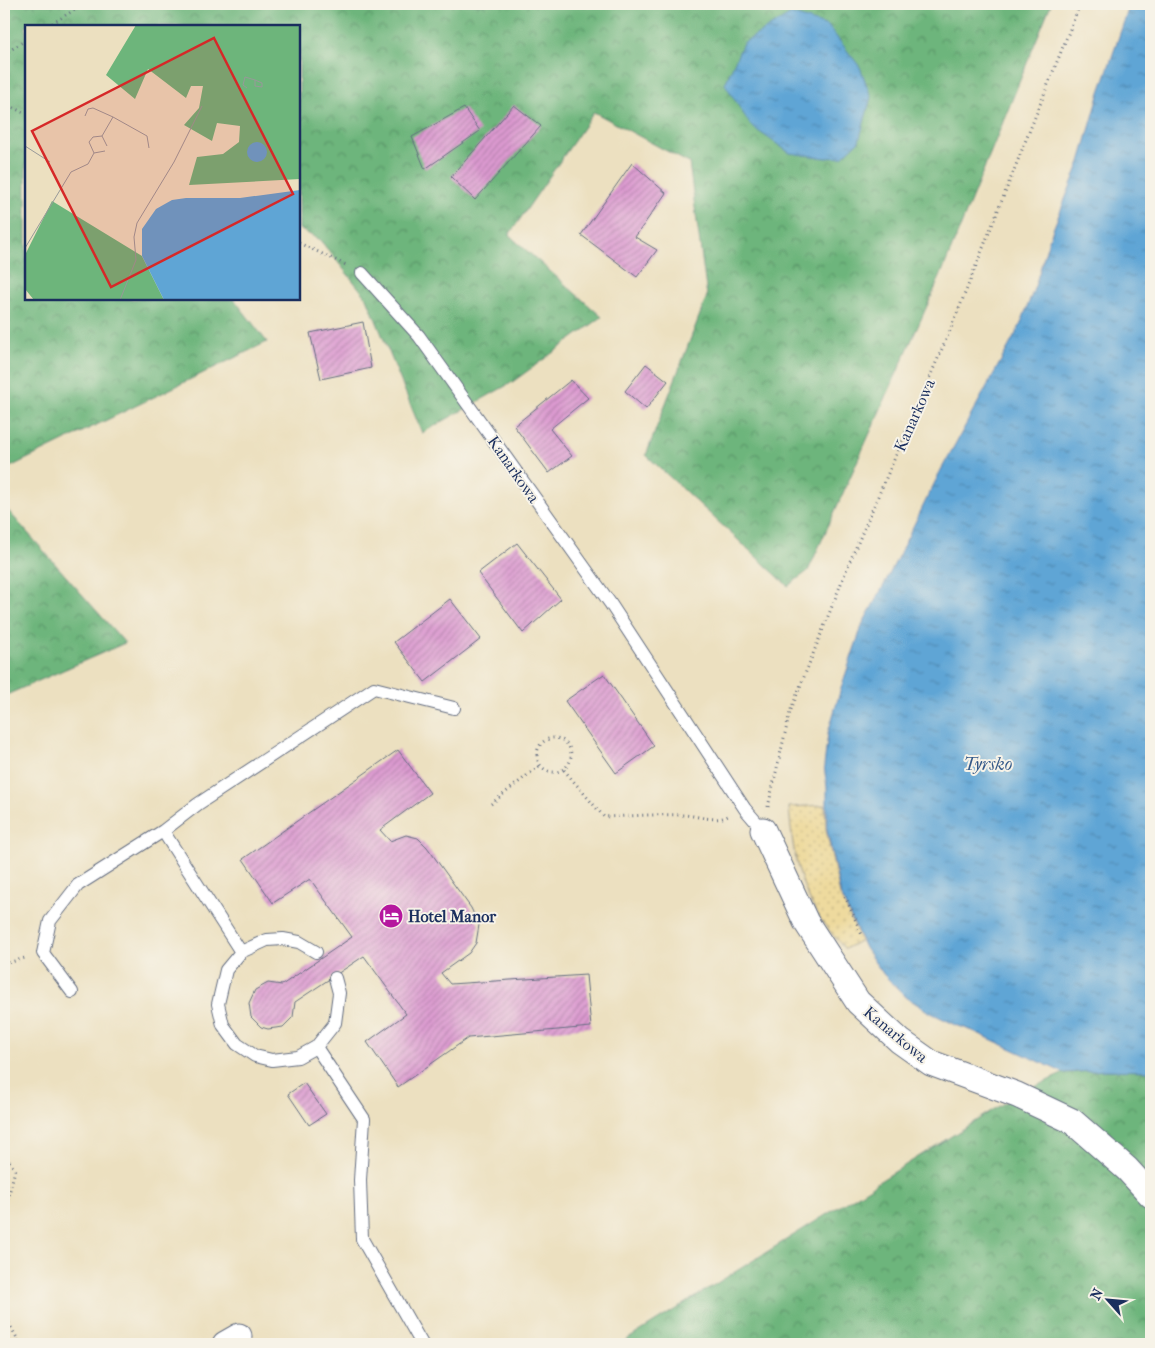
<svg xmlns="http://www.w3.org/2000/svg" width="1155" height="1348" font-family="'IM FELL French Canon',serif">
  <defs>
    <pattern id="forest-crowns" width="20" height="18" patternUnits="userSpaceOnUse" patternTransform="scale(1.25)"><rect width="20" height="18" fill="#6db57b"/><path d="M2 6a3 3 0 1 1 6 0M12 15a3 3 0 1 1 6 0" fill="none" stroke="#599468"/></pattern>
    <pattern id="sand-dots" width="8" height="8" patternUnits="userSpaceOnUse" patternTransform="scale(1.25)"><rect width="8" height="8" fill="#eeda9e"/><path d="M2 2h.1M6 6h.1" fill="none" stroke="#ccbb8a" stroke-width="1.8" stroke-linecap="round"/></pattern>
    <pattern id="water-ripples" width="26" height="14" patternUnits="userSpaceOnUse" patternTransform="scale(1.25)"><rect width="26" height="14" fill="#5fa5d5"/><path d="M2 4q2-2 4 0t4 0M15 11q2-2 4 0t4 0" fill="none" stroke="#4e87b0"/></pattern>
    <pattern id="building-hatch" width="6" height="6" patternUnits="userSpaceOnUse" patternTransform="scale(1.25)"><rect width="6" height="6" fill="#dc9ad0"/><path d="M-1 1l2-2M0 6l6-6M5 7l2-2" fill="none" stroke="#b27eac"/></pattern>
  </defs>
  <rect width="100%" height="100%" fill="#f7f3e8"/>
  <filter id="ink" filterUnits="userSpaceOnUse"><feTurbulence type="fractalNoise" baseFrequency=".02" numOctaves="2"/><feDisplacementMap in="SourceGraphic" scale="10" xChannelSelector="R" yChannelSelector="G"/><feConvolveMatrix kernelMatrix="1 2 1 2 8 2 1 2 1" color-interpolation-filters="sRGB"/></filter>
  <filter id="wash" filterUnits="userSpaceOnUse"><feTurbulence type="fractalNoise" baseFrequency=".0096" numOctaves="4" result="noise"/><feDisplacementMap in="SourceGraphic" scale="20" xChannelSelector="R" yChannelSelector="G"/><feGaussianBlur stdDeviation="1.12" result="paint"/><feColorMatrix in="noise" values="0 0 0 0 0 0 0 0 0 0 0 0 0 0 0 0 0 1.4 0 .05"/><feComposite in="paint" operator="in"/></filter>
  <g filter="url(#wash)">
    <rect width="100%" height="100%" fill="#ece0c0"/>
    <path fill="url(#forest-crowns)" stroke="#44726c" d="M4 4H1051L940 277 808 571 788 586 646 455 707 296 689 163 594 112 509 235 602 317 511 383 422 433 367 298 320 240 299 229V26H26V299H234L267 342 4 470Z
      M4 506 125 643 4 696Z
      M1106 1070 1151 1071V1344H620L1017 1095 1064 1073Z"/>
    <path fill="url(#sand-dots)" stroke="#84847e" d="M825 805 826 830 840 895 861 940 845 949C836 938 825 927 818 915 797 881 792 846 789 807Z"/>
    <path fill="url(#water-ripples)" stroke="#3d6a9a" d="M1130 4H1151V1071L1106 1070 1064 1073 973 1031 956 1025 929 1012 906 997 884 975 865 948 841 896 827 829V787L824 766 828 733 842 685 863 623 885 583 941 470 1020 326 1035 286 1050 237 1080 162 1100 92Z
      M791 14 828 26 860 67 871 97 859 141 842 157 826 158 790 153 751 126 725 84 743 43Z"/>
    <g id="blocks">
      <path fill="url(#building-hatch)" d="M514 105 541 126 475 200 451 177Z
        M464 108 480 131 425 169 412 137Z
        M632 163 666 193 635 237 657 250 637 277 581 235Z
        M363 322 371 368 321 379 310 333Z
        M646 364 668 381 646 409 625 391Z
        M571 380 588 398 550 429 572 456 549 473 514 426Z
        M517 543 561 599 523 633 478 573Z
        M450 599 481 639 425 682 394 642Z
        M604 674 654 746 616 773 565 701Z
        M398 750 430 793 380 830 390 841 406 835 418 838 427 847 471 908 479 925 476 943 469 953 441 973 450 984 586 975 591 1027 468 1038 398 1087 367 1042 406 1014 364 956 295 1002 293 1017 283 1027 268 1029 261 1027 251 1017 249 1003 255 990 268 983 282 985 352 937 310 879 273 903 243 859Z
        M304 1083 326 1114 309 1125 288 1094Z"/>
    </g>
  </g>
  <g filter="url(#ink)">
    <use href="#blocks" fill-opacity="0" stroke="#646d80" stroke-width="1"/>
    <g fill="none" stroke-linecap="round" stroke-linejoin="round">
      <defs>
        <path id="lane" d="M362 273 419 336 610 603 745 809 763 830
          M241 952 163 831 198 804 374 688 454 708
          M316 952 299 942 283 939 267 940 241 952 226 970 218 1004 223 1025 237 1044 255 1056 272 1060 298 1057 316 1047 335 1023 339 993 335 978
          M72 992 43 953 50 921 78 885 163 831
          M316 1047 364 1119 360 1180 362 1239 422 1344"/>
        <path id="street" d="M763 830 806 922 858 1002 900 1041 931 1063 1017 1095 1072 1121 1127 1169 1151 1195
          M225 1344 239 1336"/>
      </defs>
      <use href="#lane" stroke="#646d80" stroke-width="14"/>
      <use href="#street" stroke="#646d80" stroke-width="27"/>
      <path stroke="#646d80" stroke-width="3" stroke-dasharray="1 4" stroke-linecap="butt" d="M48 26 84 4
        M4 54 26 40
        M4 103 26 114
        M299 243 346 265
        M537 755a17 17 0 1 1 34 0a17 17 0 1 1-34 0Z
        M564 770 604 817C630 816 656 814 682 815 697 815 714 823 728 816
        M491 804 539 766
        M768 807 790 712 850 561 952 326 1080 4
        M845 896 862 935
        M4 964 25 958
        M4 1153 15 1170 4 1214
        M4 1314 20 1344"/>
      <use href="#lane" stroke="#fff" stroke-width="12"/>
      <use href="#street" stroke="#fff" stroke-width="25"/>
    </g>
  </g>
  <defs>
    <symbol id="hotel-disc" viewBox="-11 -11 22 22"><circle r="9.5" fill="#b5179e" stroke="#f7f3e8"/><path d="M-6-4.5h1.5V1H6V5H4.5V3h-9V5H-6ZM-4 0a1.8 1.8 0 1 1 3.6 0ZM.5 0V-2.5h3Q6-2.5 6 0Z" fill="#fff"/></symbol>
  </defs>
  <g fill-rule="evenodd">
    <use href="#hotel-disc" x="377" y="902" width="28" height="28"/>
  </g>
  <g text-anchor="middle" stroke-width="4" stroke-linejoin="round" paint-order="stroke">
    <g font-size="16" fill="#1b2f5e" stroke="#f7f3e8">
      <text transform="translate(914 415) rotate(-66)" y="6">Kanarkowa</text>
      <text transform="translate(514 469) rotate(55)" y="6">Kanarkowa</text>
      <text transform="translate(896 1034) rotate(40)" y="6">Kanarkowa</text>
    </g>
    <g font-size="16" font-weight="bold" fill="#1b2f5e" stroke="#f7f3e8" text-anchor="start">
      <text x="408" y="922">Hotel Manor</text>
    </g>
    <g font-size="18" font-style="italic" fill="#335888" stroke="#f7f3e8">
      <text x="988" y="770">Tyrsko</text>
    </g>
  </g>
  <g transform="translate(25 25)">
    <rect width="275" height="275" fill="#ece0c0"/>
    <path d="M111 0H275V154L164 160 172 132 198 129 214 117 215 101 192 98 187 116 159 100 174 83 178 61H166L161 73 123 44 110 74 81 50ZM27 176 117 231 139 275H9L0 264V230Z" fill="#6db57b"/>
    <path d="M222 127a10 10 0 1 1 20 0a10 10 0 1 1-20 0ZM275 165V275H139L117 231V204L131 184 147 175 161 173H215Z" fill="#5fa5d5"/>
    <path fill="none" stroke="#989999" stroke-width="1" d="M222 63 218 60 220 52 230 55 237 58V62L230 61V55M60 91 63 84 68 83 88 92M77 111 88 92 122 111 124 123M0 121 25 137M80 126 69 128 64 117 68 112 77 111 82 121M0 223 46 147 63 139 69 128M95 275 111 235 109 212 112 198 149 137 177 81"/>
    <path fill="#d62828" fill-opacity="0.15" stroke="#d62828" stroke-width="2.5" d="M189 13 268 169 86 262 7 106Z"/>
    <rect width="275" height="275" fill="none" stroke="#1b2f5e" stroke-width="2.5"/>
  </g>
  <rect width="1155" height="1348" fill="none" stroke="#f7f3e8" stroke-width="20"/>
  <g transform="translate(1108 1300) rotate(297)" stroke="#f7f3e8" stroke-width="4" paint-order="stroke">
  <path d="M0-4L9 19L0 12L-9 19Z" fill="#1b2f5e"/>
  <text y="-8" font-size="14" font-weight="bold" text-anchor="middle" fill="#1b2f5e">N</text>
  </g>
</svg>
